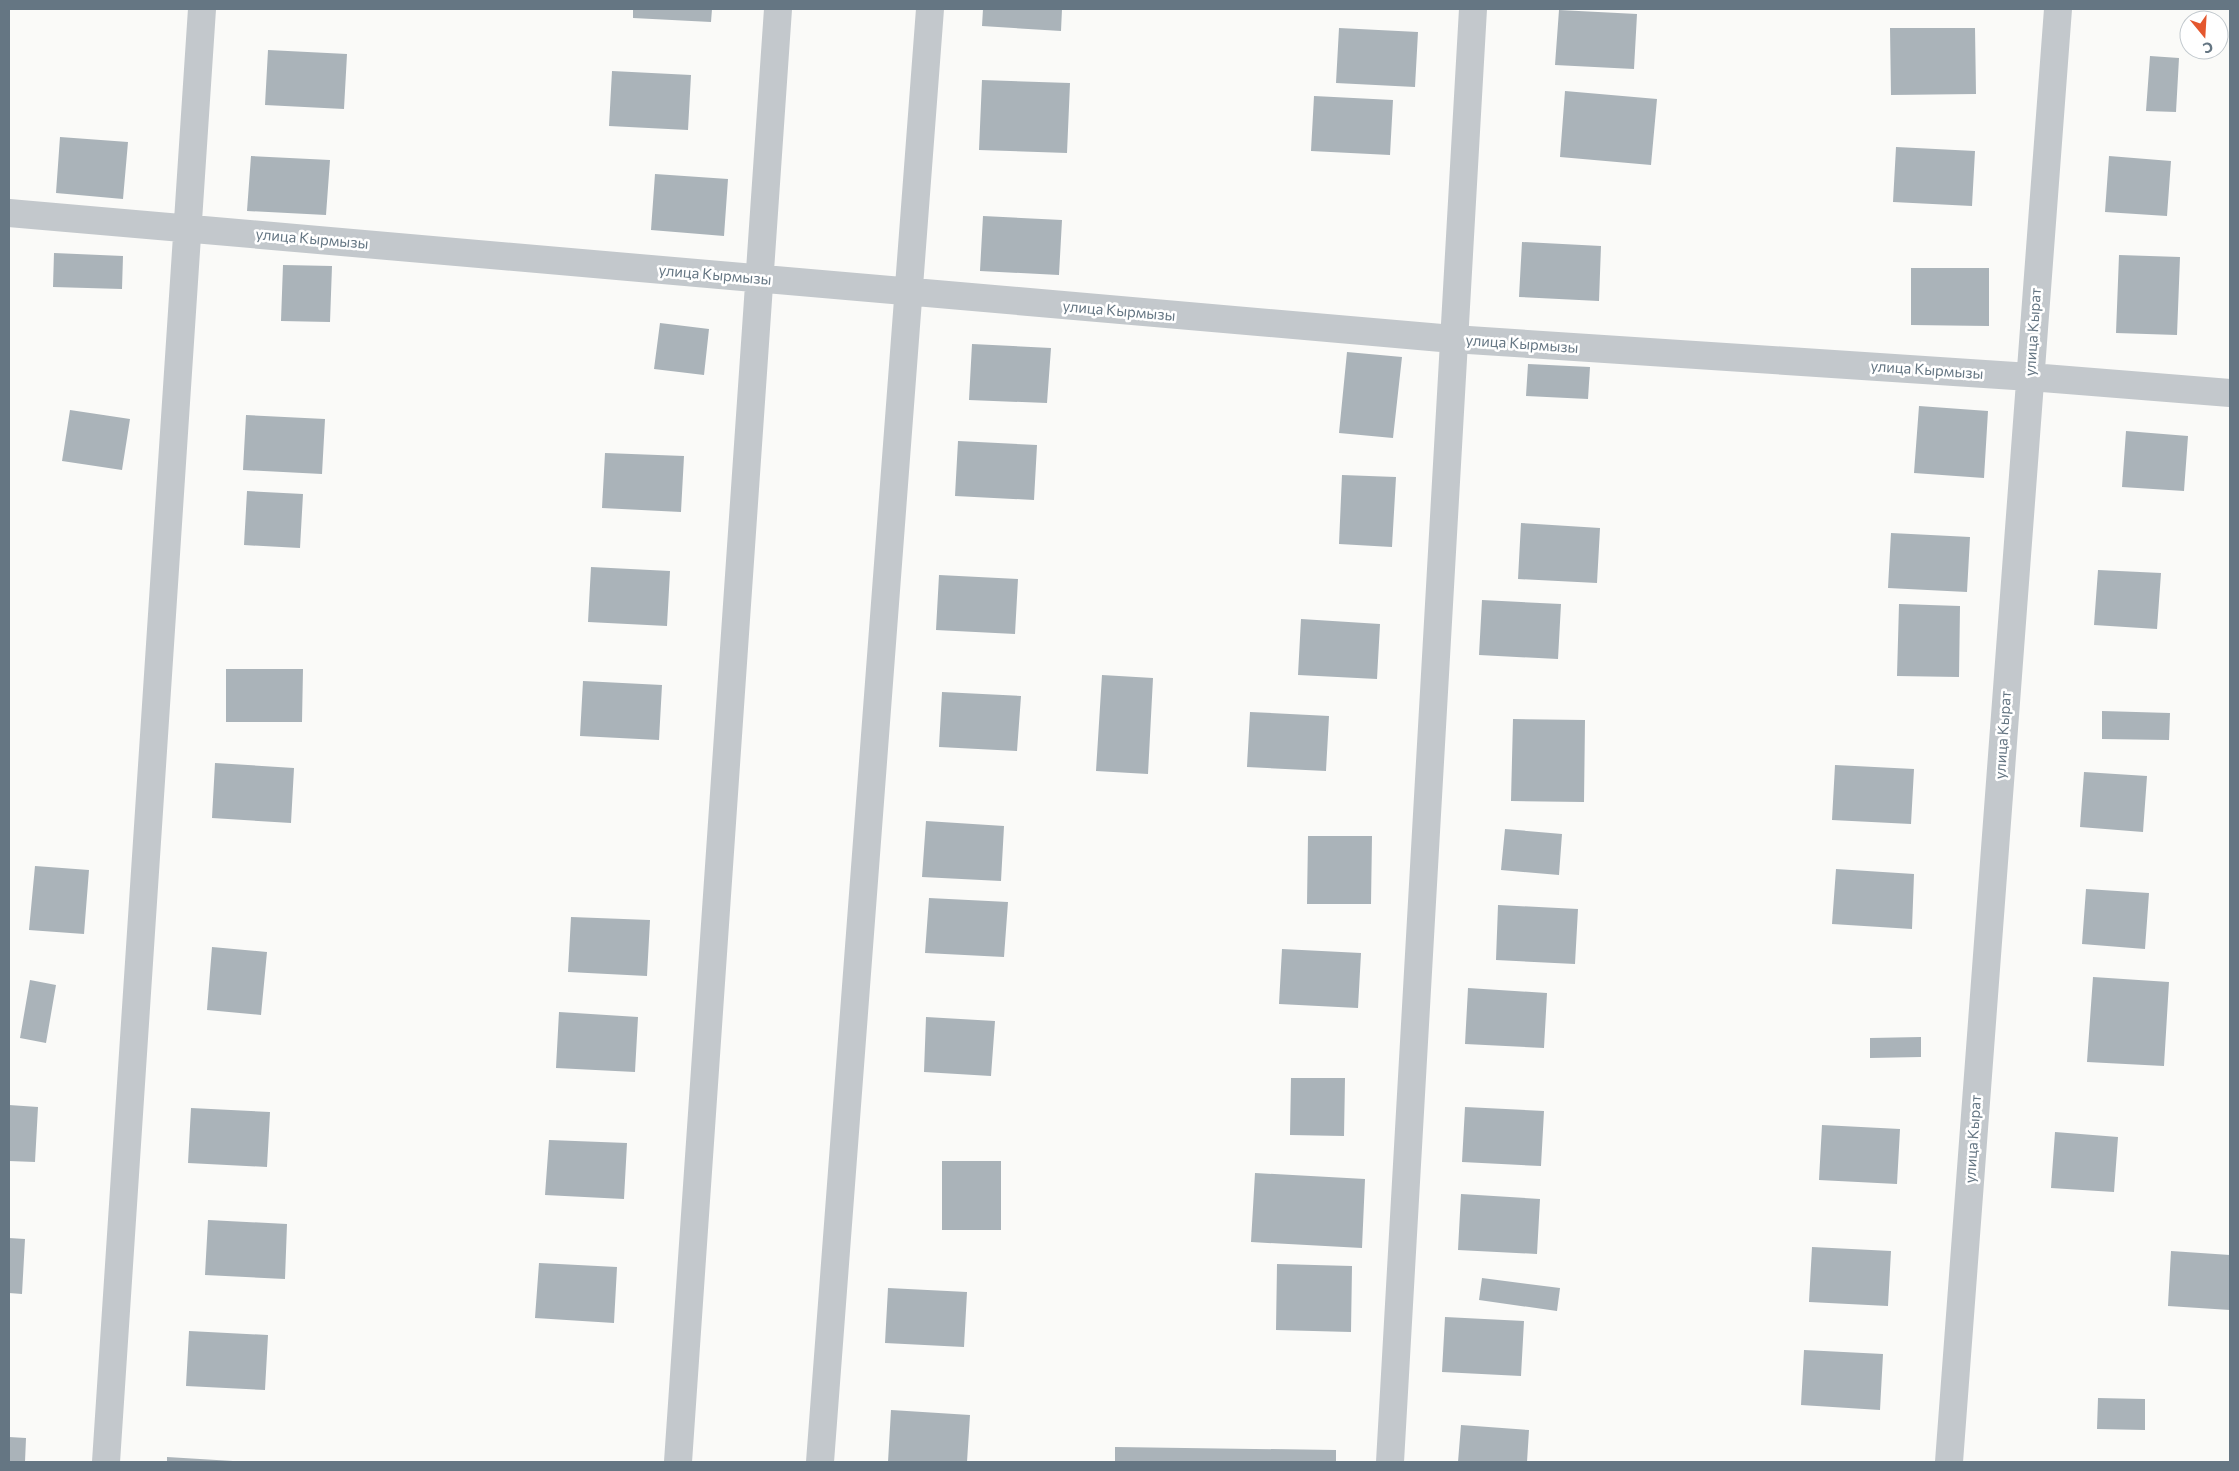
<svg xmlns="http://www.w3.org/2000/svg" width="2239" height="1471" font-family="Commissioner,sans-serif">
  <rect width="100%" height="100%" fill="#fafaf8"/>
  <path fill="#aab3b9" d="M633 9H712L711 22 633 18Z
    M983 9H1062L1061 31 982 26Z
    M1559 10 1637 14 1634 69 1555 65Z
    M1339 28 1418 32 1415 87 1336 83Z
    M1890 28H1975L1976 94 1891 95Z
    M268 50 347 54 344 109 265 105Z
    M2150 56 2179 58 2176 112 2146 111Z
    M612 71 691 75 688 130 609 126Z
    M982 80 1070 83 1067 153 979 150Z
    M1565 91 1657 99 1651 165 1560 157Z
    M1314 96 1393 100 1390 155 1311 151Z
    M60 137 128 142 123 199 56 193Z
    M1896 147 1975 151 1972 206 1893 202Z
    M251 156 330 160 326 215 247 211Z
    M2109 156 2171 161 2167 216 2105 212Z
    M655 174 728 179 724 236 651 230Z
    M983 216 1062 220 1059 275 980 271Z
    M1522 242 1601 246 1599 301 1519 297Z
    M54 253 123 256 122 289 53 287Z
    M2119 255 2180 257 2177 335 2116 333Z
    M283 265 332 266 330 322 281 321Z
    M1911 268H1989V326L1911 325Z
    M660 323 709 329 704 375 654 369Z
    M972 344 1051 348 1047 403 969 400Z
    M1347 352 1402 357 1393 438 1339 433Z
    M1528 364 1590 367 1588 399 1526 396Z
    M1919 406 1988 411 1984 478 1914 473Z
    M70 410 130 419 122 470 62 461Z
    M246 415 325 419 322 474 243 470Z
    M2126 431 2188 436 2184 491 2122 487Z
    M958 441 1037 445 1034 500 955 496Z
    M605 453 684 456 681 512 602 508Z
    M1342 475 1396 477 1392 547 1339 544Z
    M247 491 303 494 300 548 244 545Z
    M1521 523 1600 528 1597 583 1518 579Z
    M1891 533 1970 537 1967 592 1888 588Z
    M591 567 670 571 667 626 588 622Z
    M2098 570 2161 573 2157 629 2094 625Z
    M939 575 1018 579 1015 634 936 630Z
    M1482 600 1561 604 1558 659 1479 655Z
    M1899 604 1960 606 1959 677 1897 676Z
    M1301 619 1380 624 1377 679 1298 675Z
    M226 669H303L302 722H226Z
    M1102 675 1153 678 1148 774 1096 771Z
    M583 681 662 685 659 740 580 736Z
    M942 692 1021 696 1017 751 939 747Z
    M2102 711 2170 713 2169 740 2102 739Z
    M1250 712 1329 716 1326 771 1247 767Z
    M1513 719 1585 720 1584 802 1511 801Z
    M215 763 294 768 291 823 212 818Z
    M1835 765 1914 769 1911 824 1832 820Z
    M2084 772 2147 776 2143 832 2080 827Z
    M926 821 1004 826 1001 881 922 877Z
    M1505 829 1562 834 1559 875 1501 870Z
    M1308 836H1372L1371 904H1307Z
    M35 866 89 870 84 934 29 930Z
    M1836 869 1914 874 1912 929 1832 924Z
    M2086 889 2149 893 2145 949 2082 944Z
    M929 898 1008 902 1004 957 925 953Z
    M1498 905 1578 909 1575 964 1496 960Z
    M571 917 650 920 647 976 568 972Z
    M212 947 267 952 261 1015 207 1010Z
    M1282 949 1361 953 1358 1008 1279 1004Z
    M2093 977 2169 982 2164 1066 2087 1062Z
    M30 980 56 985 46 1043 20 1038Z
    M1468 988 1547 993 1544 1048 1465 1044Z
    M559 1012 638 1017 635 1072 556 1068Z
    M926 1017 995 1021 991 1076 924 1072Z
    M1921 1037V1057L1870 1058V1038Z
    M1291 1078H1345L1344 1136 1290 1135Z
    M9 1105 38 1107 35 1162 9 1161Z
    M1465 1107 1544 1111 1541 1166 1462 1162Z
    M191 1108 270 1112 267 1167 188 1163Z
    M1822 1125 1900 1129 1897 1184 1819 1180Z
    M2055 1132 2118 1137 2114 1192 2051 1188Z
    M549 1140 627 1143 624 1199 545 1195Z
    M942 1161H1001V1230H942Z
    M1255 1173 1365 1179 1362 1248 1251 1242Z
    M1461 1194 1540 1199 1537 1254 1458 1250Z
    M208 1220 287 1224 285 1279 205 1275Z
    M9 1238 25 1239 22 1294 9 1293Z
    M1812 1247 1891 1251 1888 1306 1809 1302Z
    M2171 1251 2230 1255V1310L2168 1306Z
    M539 1263 617 1267 614 1323 535 1318Z
    M1277 1264 1352 1266 1351 1332 1276 1330Z
    M1482 1278 1560 1288 1557 1311 1479 1300Z
    M888 1288 967 1292 964 1347 885 1343Z
    M1445 1317 1524 1321 1521 1376 1442 1372Z
    M189 1331 268 1335 265 1390 186 1386Z
    M1804 1350 1883 1354 1880 1410 1801 1405Z
    M2098 1398 2145 1399V1430L2097 1429Z
    M891 1410 970 1415 967 1462H888Z
    M1461 1425 1529 1430 1527 1462H1458Z
    M9 1437 26 1438 25 1462H9Z
    M1115 1447 1336 1450V1462H1115Z
    M167 1457 233 1461V1462H167Z"/>
  <g fill="none" stroke-linecap="round" stroke-linejoin="round">
    <path stroke="#c3c8cc" stroke-width="28" d="M9 213 1453 339 2030 377 2230 393
      M106 1462 202 9
      M678 1462 778 9
      M820 1462 930 9
      M1390 1462 1473 9
      M1949 1462 2058 9"/>
  </g>
  <g text-anchor="middle" stroke-width="5" stroke-linejoin="round" paint-order="stroke">
    <g font-size="15" fill="#657683" stroke="#fff">
      <text transform="translate(312 239) rotate(5)" y="5">улица Кырмызы</text>
      <text transform="translate(715 275) rotate(5)" y="5">улица Кырмызы</text>
      <text transform="translate(1119 311) rotate(5)" y="5">улица Кырмызы</text>
      <text transform="translate(2033 332) rotate(-86)" y="5">улица Кырат</text>
      <text transform="translate(1522 344) rotate(4)" y="5">улица Кырмызы</text>
      <text transform="translate(1927 370) rotate(4)" y="5">улица Кырмызы</text>
      <text transform="translate(2003 735) rotate(-86)" y="5">улица Кырат</text>
      <text transform="translate(1973 1139) rotate(-86)" y="5">улица Кырат</text>
    </g>
  </g>
  <rect width="2239" height="1471" fill="none" stroke="#657683" stroke-width="20"/>
  <g transform="translate(2204 35) rotate(162)"><circle r="24" fill="#ffffff" stroke="#c1c8cd"/>
  <path d="M0-4L9 19L0 12L-9 19Z" fill="#e4572e"/>
  <text y="-8" font-size="14" font-weight="bold" text-anchor="middle" fill="#657683">С</text>
  </g>
</svg>
